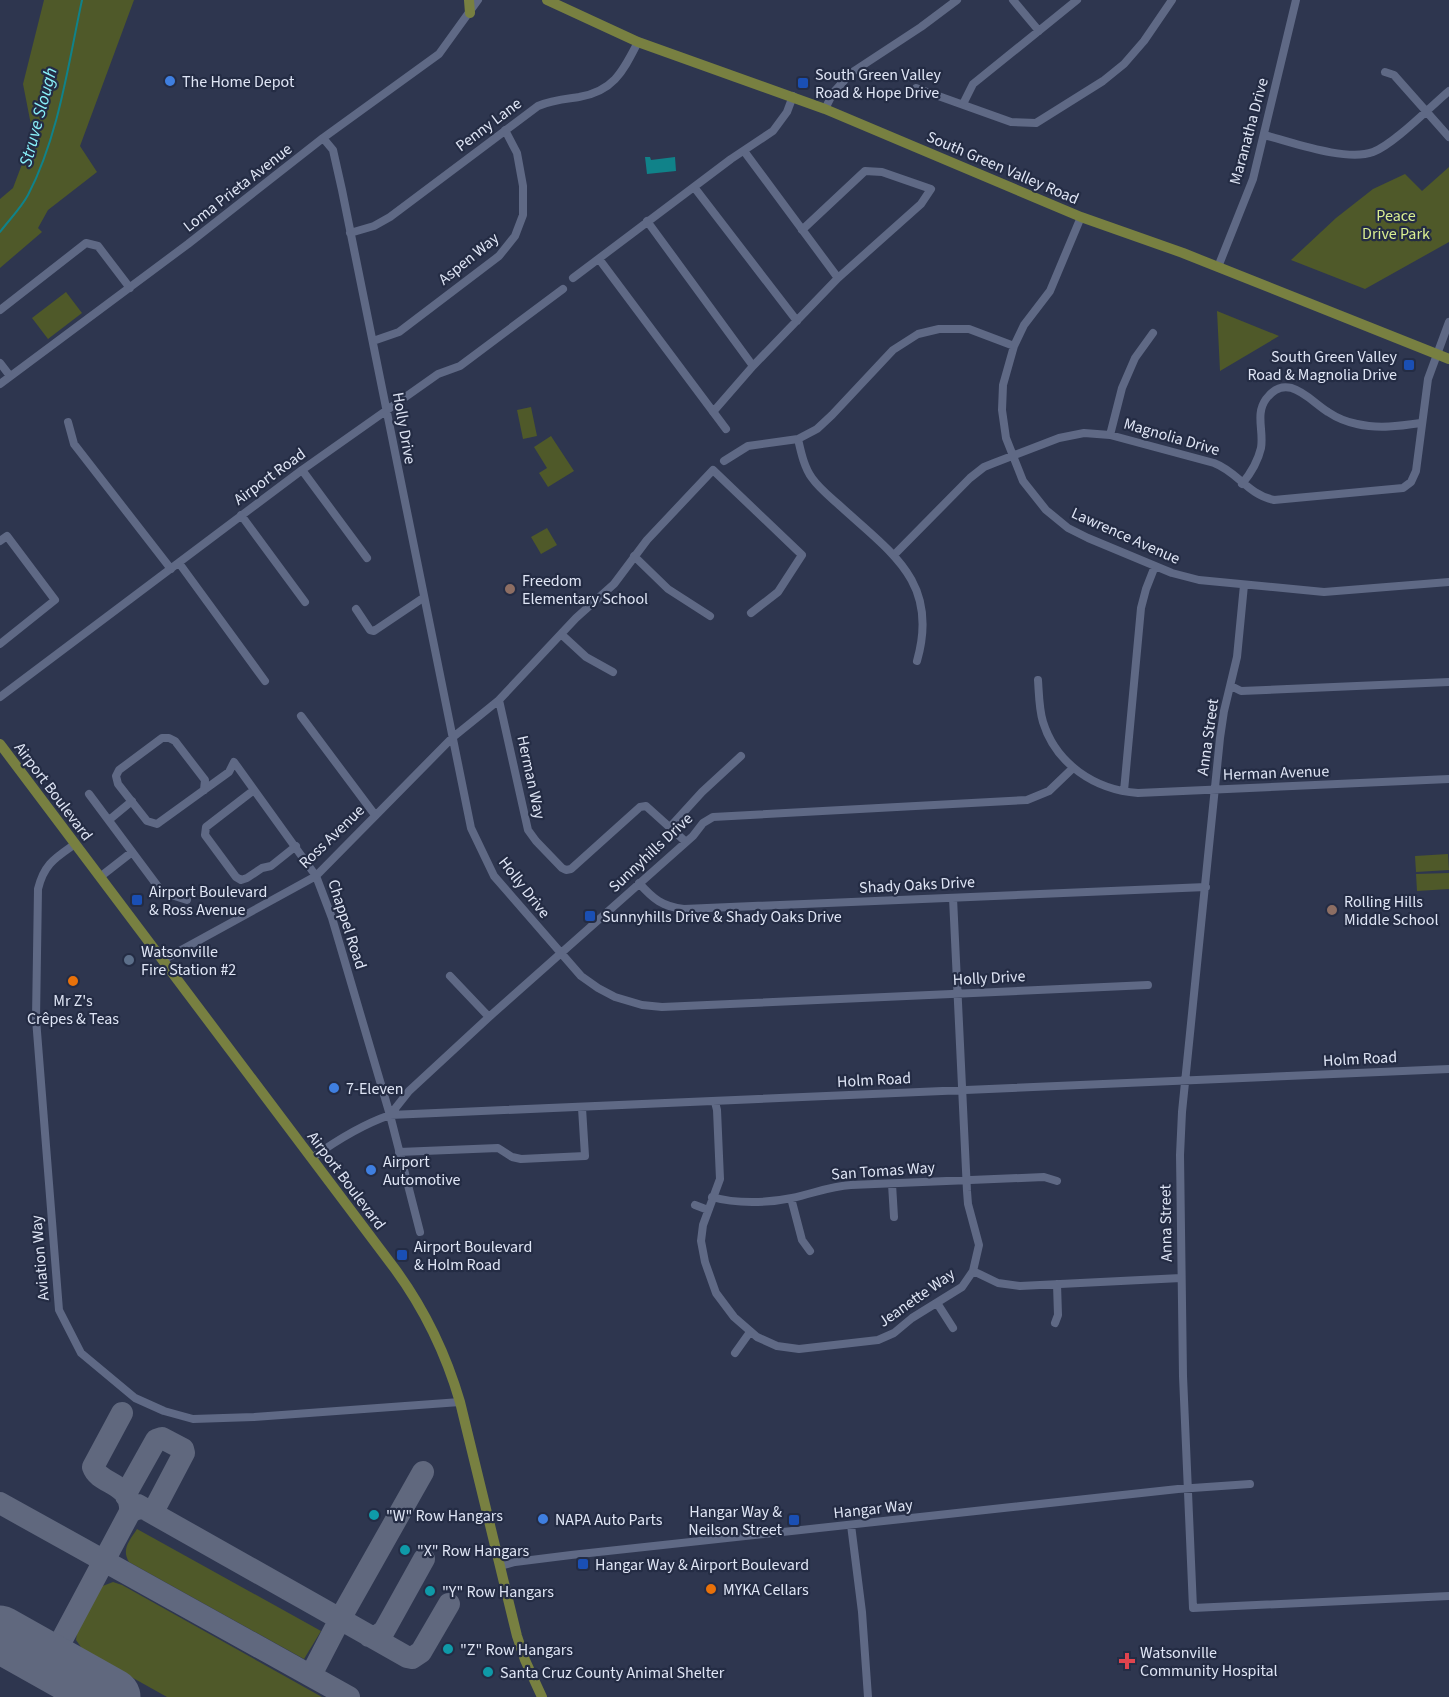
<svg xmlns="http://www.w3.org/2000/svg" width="1449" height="1697" font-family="'Source Sans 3',sans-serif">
  <rect width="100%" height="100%" fill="#2e364f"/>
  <path fill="#4f5929" d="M44 0H134L80 146 97 172 48 210 38 228 42 232 0 268V199L13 188 33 135 23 84Z
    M1449 167V242L1365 289 1291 260 1336 218 1373 189 1405 174 1422 191Z
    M66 292 82 313 48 339 32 318Z
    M1217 311 1279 336 1220 371Z
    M531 407 537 436 523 439 517 410Z
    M551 436 574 471 548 487 539 473 547 468 534 447Z
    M547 528 557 545 541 554 531 537Z
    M1448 854 1449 870 1416 872 1415 856Z
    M1449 873V889L1417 891 1416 874Z
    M137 1529 321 1631 304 1659 129 1562C121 1549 130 1540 137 1529Z
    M113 1582 122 1585 322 1697H167L83 1650 76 1640 78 1626 100 1587Z"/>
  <path fill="#108289" d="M645 157H650L651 160 675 157 676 171 647 174Z"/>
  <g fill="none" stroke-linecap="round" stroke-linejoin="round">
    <path stroke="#108289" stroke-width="2" d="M0 232C9 220 21 208 28 195 59 135 68 65 82 0"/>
    <path stroke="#60687e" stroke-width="22" d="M122 1413 93 1467C99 1485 132 1482 130 1512L139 1508 154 1510 184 1453 183 1449 162 1438 156 1440 128 1490 126 1496
      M423 1472 340 1619 407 1657 412 1658 421 1652 449 1604
      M0 1503 349 1697
      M138 1505 340 1619 311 1675
      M369 1636H377L384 1631 424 1559
      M50 1662 130 1512"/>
    <path stroke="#60687e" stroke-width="57" d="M0 1634 112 1697"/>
    <path stroke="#5f6985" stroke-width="8" d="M1013 0 1039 31
      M1385 72 1394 75 1449 137
      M916 88 1011 122 1036 123 1103 81 1124 64 1144 41 1172 0
      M963 104 973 84 1077 0
      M825 109 833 93 851 73 921 27 957 0
      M1264 135C1292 142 1346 162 1373 152 1393 145 1431 106 1449 91
      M323 138 333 150 342 190 471 828 494 876 581 976 598 988 615 997 642 1005 662 1007 1148 985
      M744 151 838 278
      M694 187 797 321
      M1081 217 1050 291 1024 325 1014 346 1003 385 1002 410 1006 438 1023 481 1046 510 1068 528 1088 538 1172 573 1199 580 1324 592 1449 582
      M647 221 753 366
      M350 233 374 226 390 217 538 106C551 100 565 99 579 97 614 91 623 71 638 42
      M599 259 726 429
      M1218 267 1253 179 1296 0
      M573 278 731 159 773 131 787 112 793 96
      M0 310 86 243 98 246 130 288
      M373 341 399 332 499 256 515 236 523 215V186L517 153 505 130
      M0 363 10 376
      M0 384 188 244 323 138 439 54 478 0
      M713 412 753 366 838 278 921 204 931 189 882 172 865 171 802 230
      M68 422 74 444 171 569
      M1110 435 1122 388 1135 358 1153 333
      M798 439C801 452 804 467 812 478 819 488 829 496 838 504 890 552 940 581 917 661
      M724 461 748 446 798 439 817 429 832 415 893 350 918 334 939 329H969L1014 346
      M302 470 367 558
      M1242 484C1251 473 1258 461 1261 448 1264 431 1255 414 1266 399 1287 371 1309 400 1328 412 1337 418 1347 422 1357 424 1378 429 1400 426 1421 423
      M241 515 305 602
      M0 541 7 536 55 600 0 644
      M894 555 970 478 984 467 994 463 1059 438 1084 433 1110 435 1214 463C1238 472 1247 494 1274 500L1403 488 1411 482 1416 471 1428 379 1449 322
      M634 556 668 589 710 616
      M179 563 265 681
      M1244 585 1237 657 1224 711 1220 738 1182 1112 1180 1155 1183 1376 1193 1608 1449 1596
      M356 609 370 630 374 631 423 598
      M561 634 586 657 613 672
      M1038 680C1039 694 1039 709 1043 722 1056 764 1095 790 1138 793L1449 779
      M1231 686 1241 691 1449 682
      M0 697 302 470 438 374 460 366 563 289
      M499 700 576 618 614 584 647 540 713 470 802 555 778 592 751 613
      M301 716 375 815
      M204 790 205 780 175 741 169 738H162L119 770 116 776 118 784 147 821 157 824 229 772 234 762 316 876 332 918 390 1115 420 1232
      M254 790 206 827 205 835 236 877 241 880 247 878 262 868 271 866 296 846
      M1124 791 1141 608 1146 589 1155 566
      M89 794 162 892 187 900
      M109 820 132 801
      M671 826 702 792 741 756
      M75 844C55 858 44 864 38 889L36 1019 59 1310 81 1353 135 1398 164 1411 193 1419 254 1417 460 1402
      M100 877 132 852
      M639 883C653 899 663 907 684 909L1206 887
      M163 960 316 876 452 738 499 700 528 830 536 841 562 868 566 870 571 869 640 807 646 806 686 842
      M450 976 489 1017
      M715 1102 717 1110 720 1179 703 1225 701 1241 705 1262 716 1293 734 1317 757 1337 777 1346 799 1349 878 1340 894 1333 912 1318 962 1287 973 1271 979 1245 968 1204 967 1191 953 898
      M390 1115 409 1091 489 1017 693 836 703 823 713 817 1027 800 1049 791 1073 768
      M399 1152 498 1148 512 1157 521 1159 585 1156 582 1108
      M312 1158C337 1140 361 1125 390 1115L1449 1069
      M892 1184 894 1217
      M712 1197C736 1204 768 1203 792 1198 812 1194 830 1186 851 1185L1044 1177 1057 1181
      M791 1198 802 1240 810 1251
      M695 1205 708 1210
      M973 1271 998 1283 1020 1286 1181 1278
      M937 1303 953 1328
      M1055 1323 1058 1315 1057 1284
      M735 1353 750 1332
      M851 1525 862 1612 868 1697
      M500 1566 515 1562 571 1555 1178 1489 1250 1484"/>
    <path stroke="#788041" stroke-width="10" d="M469 0 470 13
      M547 0 638 42 825 109 1081 217 1183 253 1449 359
      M0 744 395 1269C425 1310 446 1354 460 1402L517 1636 525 1660 542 1697"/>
  </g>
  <g fill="#3f7fe0" stroke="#242c44" stroke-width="2">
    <circle cx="170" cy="81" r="6"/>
    <circle cx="334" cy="1088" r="6"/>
    <circle cx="371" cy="1170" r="6"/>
    <circle cx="543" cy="1519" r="6"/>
  </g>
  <g fill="#1a4fb4" stroke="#242c44" stroke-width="2">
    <rect x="797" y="77" width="12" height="12" rx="3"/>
    <rect x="1403" y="359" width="12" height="12" rx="3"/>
    <rect x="131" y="894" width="12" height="12" rx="3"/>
    <rect x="584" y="910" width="12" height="12" rx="3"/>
    <rect x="396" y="1249" width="12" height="12" rx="3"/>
    <rect x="788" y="1514" width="12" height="12" rx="3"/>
    <rect x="577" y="1558" width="12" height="12" rx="3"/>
  </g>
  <g fill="#8d6e63" stroke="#242c44" stroke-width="2">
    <circle cx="510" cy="589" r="6"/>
    <circle cx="1332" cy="910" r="6"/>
  </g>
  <circle fill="#5c6f8a" stroke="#242c44" stroke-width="2" cx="129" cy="960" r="6"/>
  <g fill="#e8710a" stroke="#242c44" stroke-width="2">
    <circle cx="73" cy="981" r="6"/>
    <circle cx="711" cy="1589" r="6"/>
  </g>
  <g fill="#0f9aa8" stroke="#242c44" stroke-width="2">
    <circle cx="374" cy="1515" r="6"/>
    <circle cx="405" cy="1550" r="6"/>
    <circle cx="430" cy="1591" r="6"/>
    <circle cx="448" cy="1649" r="6"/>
    <circle cx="488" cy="1672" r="6"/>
  </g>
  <path fill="#e0444e" stroke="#242c44" stroke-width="2" d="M1124 1652h6v6h6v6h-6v6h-6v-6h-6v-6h6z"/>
  <g text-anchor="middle" stroke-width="4.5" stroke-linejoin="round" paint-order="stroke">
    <g font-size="16" fill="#dfe5f5" stroke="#242c44" text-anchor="start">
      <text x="815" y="80">South Green Valley<tspan x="815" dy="18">Road &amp; Hope Drive</tspan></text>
      <text x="182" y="87">The Home Depot</text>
      <text x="1397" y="362" text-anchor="end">South Green Valley<tspan x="1397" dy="18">Road &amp; Magnolia Drive</tspan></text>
      <text x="522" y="586">Freedom<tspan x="522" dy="18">Elementary School</tspan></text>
      <text x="149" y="897">Airport Boulevard<tspan x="149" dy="18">&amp; Ross Avenue</tspan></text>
      <text x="1344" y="907">Rolling Hills<tspan x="1344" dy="18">Middle School</tspan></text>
      <text x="602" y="922">Sunnyhills Drive &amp; Shady Oaks Drive</text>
      <text x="141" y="957">Watsonville<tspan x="141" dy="18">Fire Station #2</tspan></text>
      <text x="73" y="1006" text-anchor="middle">Mr Z's<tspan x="73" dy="18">Crêpes &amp; Teas</tspan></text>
      <text x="346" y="1094">7-Eleven</text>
      <text x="383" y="1167">Airport<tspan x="383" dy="18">Automotive</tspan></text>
      <text x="414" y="1252">Airport Boulevard<tspan x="414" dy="18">&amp; Holm Road</tspan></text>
      <text x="782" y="1517" text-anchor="end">Hangar Way &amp;<tspan x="782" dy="18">Neilson Street</tspan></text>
      <text x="386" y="1521">"W" Row Hangars</text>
      <text x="555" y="1525">NAPA Auto Parts</text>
      <text x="417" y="1556">"X" Row Hangars</text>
      <text x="595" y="1570">Hangar Way &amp; Airport Boulevard</text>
      <text x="723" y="1595">MYKA Cellars</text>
      <text x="442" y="1597">"Y" Row Hangars</text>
      <text x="460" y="1655">"Z" Row Hangars</text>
      <text x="1140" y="1658">Watsonville<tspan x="1140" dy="18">Community Hospital</tspan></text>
      <text x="500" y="1678">Santa Cruz County Animal Shelter</text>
    </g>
    <g font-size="16" fill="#dfe5f5" stroke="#242c44">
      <text transform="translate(488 124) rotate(-37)" y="6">Penny Lane</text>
      <text transform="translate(1248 131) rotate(-75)" y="6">Maranatha Drive</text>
      <text transform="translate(1003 167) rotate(23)" y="6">South Green Valley Road</text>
      <text transform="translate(237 187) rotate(-38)" y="6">Loma Prieta Avenue</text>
      <text transform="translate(468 258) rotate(-39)" y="6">Aspen Way</text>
      <text transform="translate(405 428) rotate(80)" y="6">Holly Drive</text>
      <text transform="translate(1172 436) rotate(16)" y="6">Magnolia Drive</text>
      <text transform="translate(269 476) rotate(-36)" y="6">Airport Road</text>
      <text transform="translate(1126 535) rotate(24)" y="6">Lawrence Avenue</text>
      <text transform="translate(1207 737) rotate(-82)" y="6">Anna Street</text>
      <text transform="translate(1276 772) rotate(-2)" y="6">Herman Avenue</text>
      <text transform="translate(532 777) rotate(78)" y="6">Herman Way</text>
      <text transform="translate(54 791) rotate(53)" y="6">Airport Boulevard</text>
      <text transform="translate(331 836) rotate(-44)" y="6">Ross Avenue</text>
      <text transform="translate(650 852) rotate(-43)" y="6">Sunnyhills Drive</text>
      <text transform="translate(917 884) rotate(-3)" y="6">Shady Oaks Drive</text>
      <text transform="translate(525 887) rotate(52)" y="6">Holly Drive</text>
      <text transform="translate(348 924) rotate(72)" y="6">Chappel Road</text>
      <text transform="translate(989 977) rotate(-3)" y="6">Holly Drive</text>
      <text transform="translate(1360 1058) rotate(-3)" y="6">Holm Road</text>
      <text transform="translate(874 1079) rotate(-3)" y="6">Holm Road</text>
      <text transform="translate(883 1170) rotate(-4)" y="6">San Tomas Way</text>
      <text transform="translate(347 1180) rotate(53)" y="6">Airport Boulevard</text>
      <text transform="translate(1165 1223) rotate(-91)" y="6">Anna Street</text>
      <text transform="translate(39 1258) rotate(-95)" y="6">Aviation Way</text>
      <text transform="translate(916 1297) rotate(-35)" y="6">Jeanette Way</text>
      <text transform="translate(873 1508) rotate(-6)" y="6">Hangar Way</text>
    </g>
    <g font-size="16" fill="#daef91" stroke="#242c44">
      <text x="1396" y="221">Peace<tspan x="1396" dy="18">Drive Park</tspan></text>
    </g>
    <g font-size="18" font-style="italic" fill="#89f0f9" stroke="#242c44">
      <text transform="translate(38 117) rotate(-75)" y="6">Struve Slough</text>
    </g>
  </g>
</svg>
